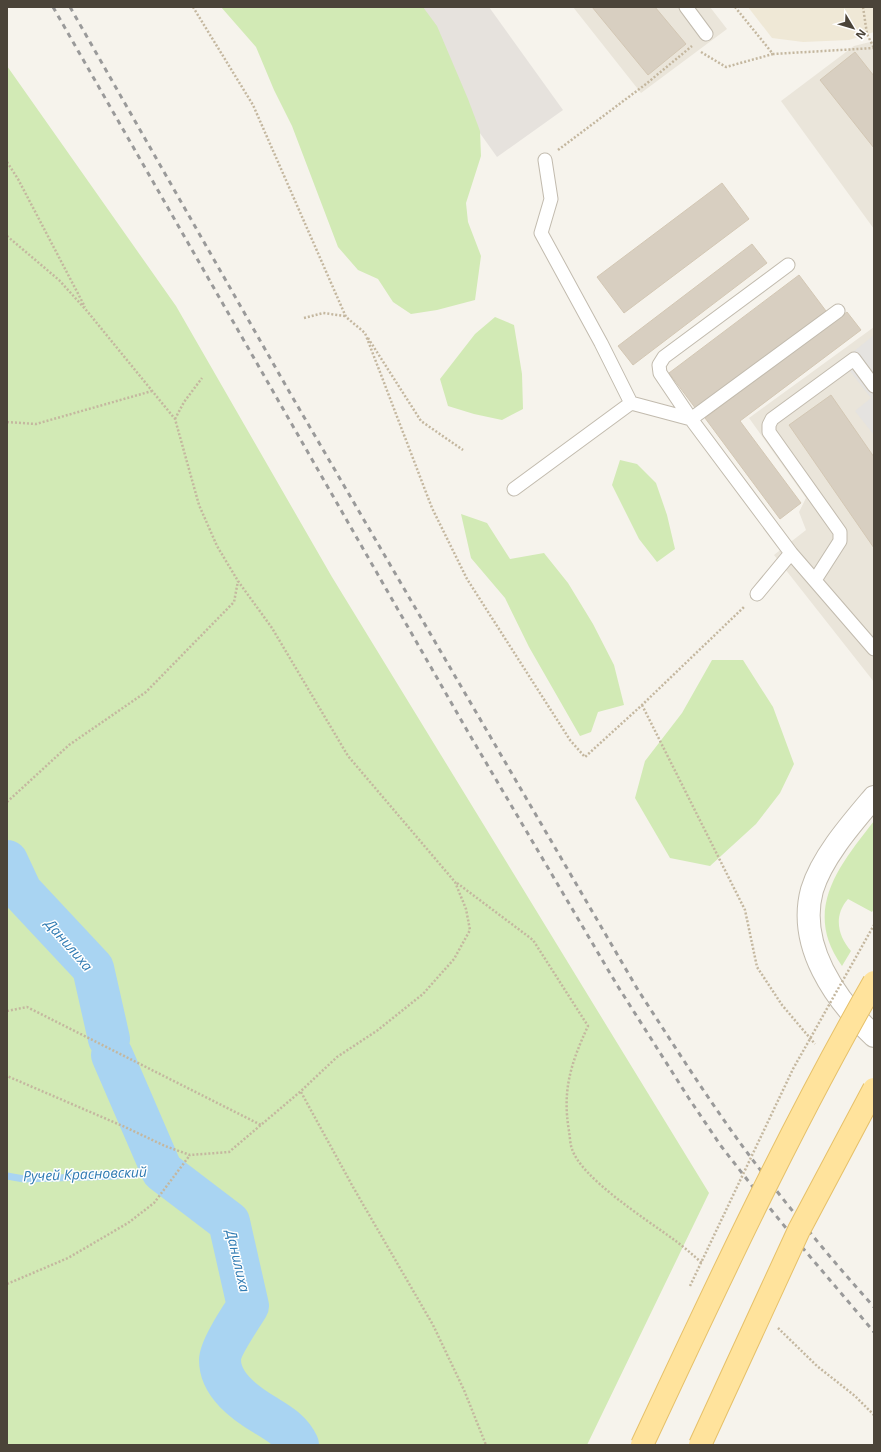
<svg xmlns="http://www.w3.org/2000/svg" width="881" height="1452" font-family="'Open Sans',sans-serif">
  <rect width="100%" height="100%" fill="#f6f3ec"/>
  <path fill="#eae5da" d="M573 7H710L727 29 641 93Z
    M874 41V229L781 101 854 46Z
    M874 327V682L774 555 806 530 799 512 806 498 749 418Z"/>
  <path fill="#e6e2dd" d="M390 7H489L563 110 497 157Z"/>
  <path fill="#efe8d6" d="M748 7H874V32L849 40 803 42 772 38Z"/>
  <path fill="#d2eab5" d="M221 7H423L437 26 468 99 480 131 481 156 466 203 468 222 481 256 475 300 437 310 411 314 393 302 378 279 358 270 338 247 292 126 274 90 256 47Z
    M7 66 176 306 332 577 709 1193 587 1445H7Z
    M495 317 514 325 522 374 523 409 502 420 474 414 448 406 440 379 475 334Z
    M620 460 637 464 656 483 667 515 675 549 657 562 639 539 612 485Z
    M461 514 487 523 510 559 544 553 568 583 593 624 614 665 624 705 598 712 591 732 580 736 529 647 505 598 471 558Z
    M712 660H743L773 707 794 764 780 793 756 824 710 866 670 858 635 798 645 761 682 713Z
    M874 821V909L872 912 848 899C833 916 838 936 851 951L842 966C802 910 839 866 874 821Z"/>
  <path fill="#e5e3e0" d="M874 335V435L855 411 871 398 842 361Z"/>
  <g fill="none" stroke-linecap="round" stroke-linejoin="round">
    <path stroke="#a9d4f2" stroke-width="7" d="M7 1176 24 1179 115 1176 162 1171"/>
    <path stroke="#a9d4f2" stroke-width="42" d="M7 861 21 891 93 968 109 1039
      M112 1055 162 1171 229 1222 248 1306C241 1317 220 1348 220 1360 220 1385 245 1403 265 1415 278 1423 291 1430 298 1445"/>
  </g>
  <path fill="#d8cfc1" stroke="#d3c7b4" d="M592 7H655L686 44 648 75Z
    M855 52 874 76V148L820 80Z
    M722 183 749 219 624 313 597 277Z
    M752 244 767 263 633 365 618 346Z
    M799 275 826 311 696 409 669 373Z
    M847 312 861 330 740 421 801 503 780 519 705 418Z
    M831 395 874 457V548L789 425Z"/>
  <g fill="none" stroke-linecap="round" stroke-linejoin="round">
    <defs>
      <path id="lane" d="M686 7 706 34
        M545 160 551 199 541 233 601 343 631 403 691 419 838 311
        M788 265 664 357 659 365 660 373 691 419 791 553
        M514 489 631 403
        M815 580 840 541V532L769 432V425L772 419 854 359 874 386
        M757 594 791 553 874 649"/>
      <path id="street" d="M874 797C852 823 822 857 812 890 797 945 835 1000 874 1036"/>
    </defs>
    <use href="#lane" stroke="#c2bbae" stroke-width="15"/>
    <use href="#street" stroke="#c2bbae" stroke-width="24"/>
    <path stroke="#c4b79f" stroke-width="2.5" stroke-dasharray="2 2" stroke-linecap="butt" d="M193 7 253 105 346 317 365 333 432 508 467 579 570 740 585 757 642 705 744 607
      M735 7 773 54 874 48
      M863 7 867 34 874 48
      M701 52 726 67 773 54
      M558 150 646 84 692 46
      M7 162 18 179 85 307
      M7 236 59 280 87 311 175 419 199 505 217 546 238 581 272 628 348 756 455 882 466 909 470 930 454 959 423 994 378 1030 337 1057 301 1091 229 1152 190 1155 165 1146 125 1127 7 1076
      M304 318 323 313 345 316
      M368 338 421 421 463 450
      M175 419 184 402 202 378
      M7 422 36 424 152 391
      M642 705 745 910 757 967 782 1005 815 1044
      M7 802 69 745 146 692 234 602 238 581
      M457 883 533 940 588 1026C571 1063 562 1090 569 1131 570 1137 570 1144 572 1149 581 1178 647 1220 673 1239 683 1246 693 1255 703 1264
      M7 1011 27 1007 261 1125
      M301 1092 353 1187 433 1325 464 1390 486 1445
      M7 1284 68 1258 128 1223 154 1203 190 1155
      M778 1328 817 1366 855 1396 874 1415"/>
    <use href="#lane" stroke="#fff" stroke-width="13"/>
    <use href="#street" stroke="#fff" stroke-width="22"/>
    <path stroke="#9a9a9a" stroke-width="3" stroke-dasharray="5 5" stroke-linecap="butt" d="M53 7 468 732 617 985 688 1097 721 1146 756 1191 790 1233 874 1332
      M70 7 290 393 638 990C679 1053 719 1117 765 1176 800 1221 836 1265 874 1307"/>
    <defs>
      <path id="primary-bridge" d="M642 1445C715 1289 788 1132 874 982
        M700 1445 799 1230 874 1089"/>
    </defs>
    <use href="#primary-bridge" stroke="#e6c16a" stroke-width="24" stroke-linecap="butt"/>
    <path stroke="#c4b79f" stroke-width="2.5" stroke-dasharray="2 2" stroke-linecap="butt" d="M690 1286 793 1069 874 925"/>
    <use href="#primary-bridge" stroke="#ffe39c" stroke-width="22"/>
  </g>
  <g text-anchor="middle" stroke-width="3" stroke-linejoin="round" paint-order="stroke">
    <g font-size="14" font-style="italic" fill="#2e7ab2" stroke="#fff">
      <text transform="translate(69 945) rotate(49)" y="5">Данилиха</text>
      <text transform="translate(85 1174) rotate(-2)" y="5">Ручей Красновский</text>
      <text transform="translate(238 1261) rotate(77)" y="5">Данилиха</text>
    </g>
  </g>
  <rect width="881" height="1452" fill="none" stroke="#4b4439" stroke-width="16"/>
  <g transform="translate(853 28) rotate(128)" stroke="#ffffff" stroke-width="3" paint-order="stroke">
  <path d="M0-3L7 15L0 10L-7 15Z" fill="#4b4439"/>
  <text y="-6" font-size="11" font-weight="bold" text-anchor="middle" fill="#4b4439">N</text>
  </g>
</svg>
